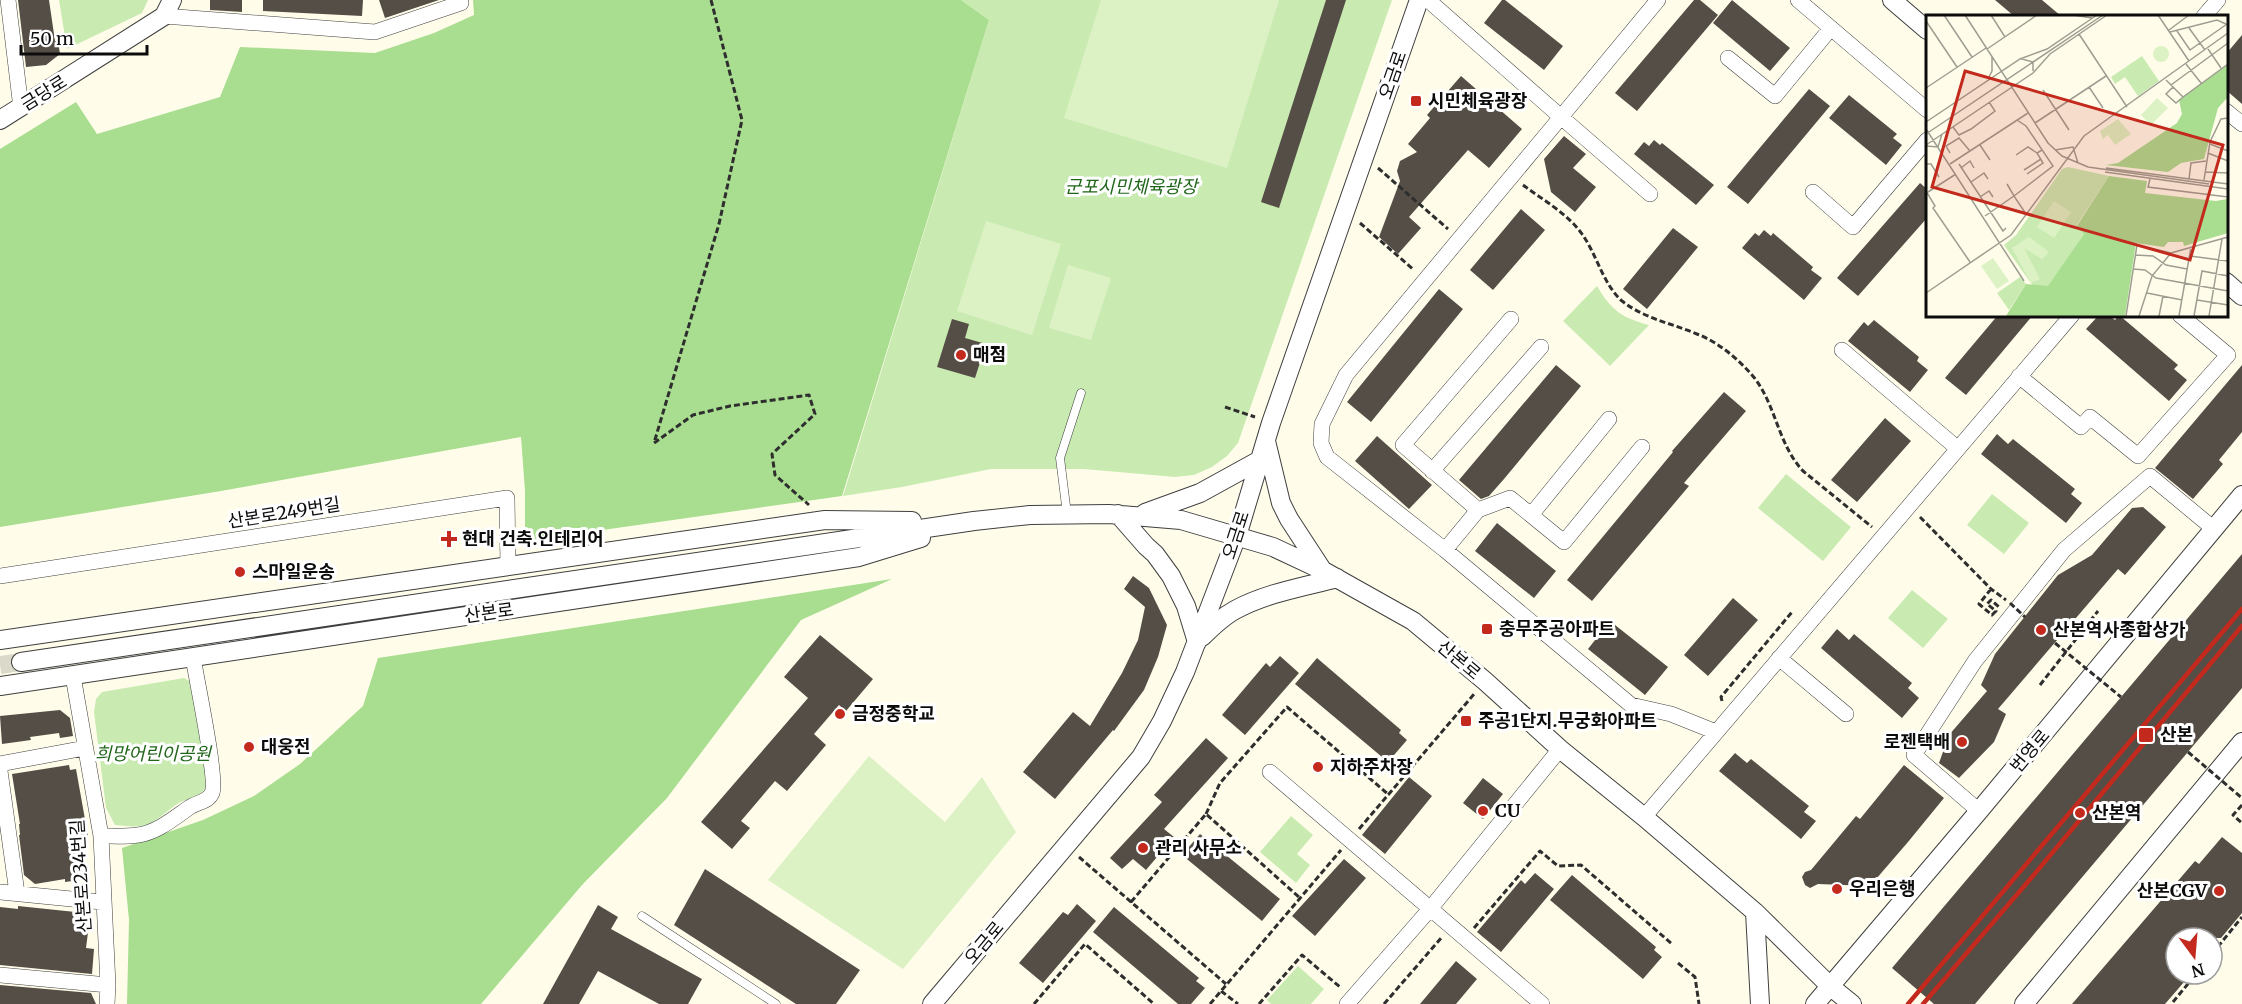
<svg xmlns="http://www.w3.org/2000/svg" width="2242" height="1004" font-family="Merriweather,'Noto Sans KR',serif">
  <rect width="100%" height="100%" fill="#fffdea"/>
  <path fill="#c9ebb2" d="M59 0H148L142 13 67 49Z
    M961 0H1392L1238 443 1227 456 1212 467 1194 475 1175 477 1084 469H991L902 487 843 496 989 20Z
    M1597 286C1611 310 1622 318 1649 325L1610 366 1563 321Z
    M1786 474 1851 527 1823 561 1758 508Z
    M1992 494 2029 523 2004 554 1967 525Z
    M1912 590 1948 619 1923 648 1888 618Z
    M184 678 195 684C199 705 214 773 205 789 199 798 185 799 177 804 148 825 153 829 115 825L106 808 94 712 96 699 102 692Z
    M1291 816 1313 835 1297 854 1310 865 1296 883 1260 852Z
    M1298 966 1324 989 1311 1004H1271L1267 1000Z"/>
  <path fill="#a9dd90" d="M473 0H961L989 20 842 496 525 541V491L521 437 221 491 0 527V149L76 102 97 134 220 97 240 47 375 53 434 33 474 15Z
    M892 579 801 620 667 798 582 885 481 1004H127L129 920 122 848 203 820 254 796 300 764 363 706 378 658Z"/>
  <path fill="#dcf2c4" d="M1101 0H1279L1227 168 1064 118Z
    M986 221 1061 244 1032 335 957 311Z
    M1068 265 1111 278 1091 340 1049 328Z
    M869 756 945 822 982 777 1016 832 903 969 768 880Z"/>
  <path fill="#554e47" d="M18 0H49L55 41H58L60 54 46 65 26 67Z
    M210 0H242V12L210 10Z
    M263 0H363L362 16 263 11Z
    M379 0H439L385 18Z
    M1326 0H1346L1279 208 1261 202Z
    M1502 0H1505L1563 46 1544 70 1484 23Z
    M1694 0H1700L1718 15 1637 111 1615 93Z
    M1732 0 1790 48 1770 71 1713 23Z
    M1995 0H2042L2061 16H2014Z
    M2242 35V104L2226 90V54Z
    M1461 76 1522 129 1489 168 1468 150 1409 217 1421 228 1398 254 1379 237 1400 181 1397 171 1400 161 1417 152 1408 144 1430 118 1427 115Z
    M1809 89 1830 106 1748 204 1727 187Z
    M1849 95 1897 134 1893 138 1902 145 1886 165 1829 118Z
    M1564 136 1586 154 1573 168 1596 187 1575 212 1551 192 1544 159Z
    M1654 140 1660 145 1662 143 1714 185 1696 205 1634 154 1644 142 1649 146Z
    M1920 183 1927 189V218L1858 296 1837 278Z
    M1521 209 1545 230 1493 290 1470 270Z
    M1673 228 1698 247 1647 309 1623 289Z
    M1764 230 1771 236 1773 233 1813 267 1811 270 1822 278 1804 300 1742 248 1755 233 1759 236Z
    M1439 289 1463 309 1371 422 1347 402Z
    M1998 315H2033L1966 395 1945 378Z
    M2099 315H2108L2115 320 2119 315 2178 365 2174 369 2187 380 2169 401 2086 329Z
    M952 319 969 324 965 338 986 344 975 378 937 367Z
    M1874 320 1919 357 1917 361 1928 370 1910 392 1848 341 1864 322 1868 326Z
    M1556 365 1581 386 1504 479 1489 496 1481 499 1459 480Z
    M2242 365V432L2219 460 2223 464 2193 499 2155 468Z
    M1724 392 1746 411 1684 483 1689 486 1592 601 1567 580 1673 452 1672 451Z
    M1885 418 1911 441 1857 502 1831 480Z
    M1997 434 2008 444 2013 439 2075 489 2071 494 2082 503 2066 523 1981 454Z
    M1377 436 1432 485 1409 509 1355 461Z
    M2143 507 2166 527 2125 575 2118 569 1998 709 2006 714 1994 742 1959 778 1939 763 1949 735 1987 691 1981 685 1995 654 2058 575 2092 555 2132 508Z
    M1497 523 1556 571 1534 598 1475 551Z
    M2242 554V688L1975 1004H1934L1892 968Z
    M1133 576 1149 588 1167 625 1158 657 1144 690 1114 731 1113 730 1055 799 1023 772 1073 712 1090 726 1122 673 1138 640 1145 607 1124 589Z
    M1733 598 1758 620 1708 676 1684 655Z
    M1610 621 1668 667 1645 695 1588 649Z
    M1837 629 1849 640 1854 634 1912 683 1908 688 1919 698 1902 718 1821 648Z
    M820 635 873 679 846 711 839 705 814 734 826 745 787 791 775 781 741 821 750 828 732 849 701 822 808 698 784 677Z
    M1280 656 1299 673 1245 735 1222 715 1266 663 1270 667Z
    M1317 658 1401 730 1399 733 1407 740 1388 762 1295 684Z
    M60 710 70 718 73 736 60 738 59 733 30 737 31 740 2 744 0 716Z
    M1206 738 1228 758 1164 829 1174 837 1146 870 1133 859 1122 869 1110 858 1162 802 1154 795Z
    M1735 753 1747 763 1751 759 1809 806 1804 812 1816 821 1801 839 1719 771Z
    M69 765 70 770 76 769 88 836 81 837 88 879 65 882V879L35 884 24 875 19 835H20L19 824H20L12 774Z
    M1904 765 1944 798 1908 842 1870 886 1818 884 1810 888 1805 885 1802 877 1805 872 1811 870 1856 816 1860 819Z
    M1409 777 1432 796 1385 854 1362 835Z
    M1483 778 1503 794 1483 819 1463 803Z
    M1200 834 1280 899 1262 921 1182 855Z
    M2222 837 2242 853V913L2221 938H2176V974H2191L2165 1004H2072L2195 861 2199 864Z
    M1344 859 1366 878 1315 936 1292 916Z
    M705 869 860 970 836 1004H796L674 925Z
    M1535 873 1554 889 1501 952 1477 932 1521 880 1525 884Z
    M1572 875 1656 947 1654 950 1662 957 1643 979 1550 900Z
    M1077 904 1096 921 1043 983 1019 963 1063 912 1068 915Z
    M598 905 618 917 611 929 702 979 688 1004H659L598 971 579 1004H543Z
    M18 906 85 913 90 917 86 948 94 949 92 974 0 965V907L18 909Z
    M1114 907 1199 978 1196 981 1205 988 1191 1004H1178L1093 932Z
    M1456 961 1477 979 1456 1004H1420Z
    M0 985 91 993 96 1004H0Z"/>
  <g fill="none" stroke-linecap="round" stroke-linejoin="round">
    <path stroke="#dbd9c9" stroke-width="18" stroke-dasharray="18 9" stroke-linecap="butt" d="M0 665 21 662"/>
    <defs>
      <path id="service" d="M1067 514 1060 458 1081 393
        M642 916 776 1004"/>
      <path id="minor" d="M8 0 21 108
        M1428 0 1561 117 1658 0
        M1798 0 1927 110
        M164 16 375 32 461 3 460 0
        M2204 16 2218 0
        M1728 58 1775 96 1831 28
        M2226 111 2242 124
        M1813 192 1853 227 1927 140
        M1650 194 1561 117 1346 375 1322 424 1321 443 1327 457 1445 550 1631 705 1671 714 1716 732
        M1842 350 1957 448
        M2019 376 2081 427 2090 417 2138 456 2228 355 2180 315
        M1432 471 1541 347
        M1478 510 1510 498 1564 542 1642 447
        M1531 515 1609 419
        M1445 550 1478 510 1403 445 1511 319
        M0 576 507 498 508 567
        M1779 658 1846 714
        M73 676 101 836 108 985 107 1004
        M0 764 85 748
        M0 771 17 893
        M1270 772 1542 1004
        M1979 811 1914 755 1975 661 2064 550 2150 476 2214 529
        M1644 817 2072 315
        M101 836C113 836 126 837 138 835 158 832 174 818 190 807 198 802 208 802 212 793 218 781 196 677 193 657
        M0 892 102 902
        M0 975 108 985
        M1347 1004 1430 909 1560 749"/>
      <path id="tertiary" d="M1892 0 1927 30
        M0 120 164 16 172 0
        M2226 282 2242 296
        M1266 441 1281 503 1289 519 1321 568
        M1145 513 1200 493 1260 460
        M1118 514 1146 546 1155 554 1171 576 1186 606 1197 642
        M1202 637C1212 627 1222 617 1235 610 1266 593 1303 587 1337 578
        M0 640 825 520 912 521
        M21 662 974 521 1030 515 1109 514 1181 520 1273 547 1322 570 1413 621 1485 681 1560 749 1644 817 1755 912 1831 987 1852 1004
        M0 686 859 557 921 538
        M1755 912 1760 1004
        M932 1004 1141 757 1162 721 1185 672 1237 536 1271 423 1419 0
        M1815 1004 1979 811 2242 495
        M2024 1004 2242 742"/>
    </defs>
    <use href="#service" stroke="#3f3f3f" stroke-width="9"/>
    <use href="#minor" stroke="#3f3f3f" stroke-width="16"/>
    <use href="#tertiary" stroke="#3f3f3f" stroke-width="20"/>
    <path stroke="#2e2e2e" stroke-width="3" stroke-dasharray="6 3" stroke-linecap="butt" d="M711 0 742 120 719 224 654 443 693 415 730 406 809 395 815 414 772 454 775 475 809 505
      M1378 168 1448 229
      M1523 185C1543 200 1568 214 1582 234 1597 255 1603 284 1622 301 1645 319 1671 323 1697 334 1718 342 1737 358 1752 375 1776 403 1777 443 1803 471L1872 527
      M1360 223 1414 270
      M1225 407 1255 417
      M1920 517 1991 589 2006 600
      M1991 589 1979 604 1992 615 1996 611 1987 604 1991 600 1999 607
      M2040 685 2098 611
      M1722 701 1721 697 1792 612
      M2242 805 2233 815 2242 823
      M1206 814 1220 783 1287 707 1389 795
      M1359 829 1475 693
      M1079 857 1226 984
      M1131 902 1206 814 1300 898
      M1474 928 1540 851 1558 866 1581 865 1672 944
      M2212 954 2242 917
      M1678 963 1695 977 1699 1004
      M1221 991 1238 1004
      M2173 1002 2196 974
      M1034 1004 1085 944 1154 1004
      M1210 1004 1341 850
      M1259 1004 1302 955 1340 987
      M1384 1004 1442 937"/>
    <use href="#service" stroke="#fff" stroke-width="8"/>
    <use href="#minor" stroke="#fff" stroke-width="15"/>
    <use href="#tertiary" stroke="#fff" stroke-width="18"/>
    <path stroke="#c3291c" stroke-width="4.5" d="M1908 1004 2242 609
      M1923 1004 2032 877 2242 626"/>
    <path stroke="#2e2e2e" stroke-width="3" stroke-dasharray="6 3" stroke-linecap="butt" d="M2010 603 2025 617
      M2055 643 2121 697
      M2188 752 2242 798"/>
  </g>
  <g fill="#c3291c" stroke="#fff" stroke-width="2">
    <rect x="1410" y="95" width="12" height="12" rx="3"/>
    <circle cx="961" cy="355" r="6"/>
    <path d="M446 530h6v6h6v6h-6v6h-6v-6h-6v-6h6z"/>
    <circle cx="240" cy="572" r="6"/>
    <rect x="1481" y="623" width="12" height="12" rx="3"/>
    <circle cx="2041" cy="630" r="6"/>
    <circle cx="840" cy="714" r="6"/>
    <rect x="1460" y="715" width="12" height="12" rx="3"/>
    <rect x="2138" y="727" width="16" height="16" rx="3"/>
    <circle cx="1962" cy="742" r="6"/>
    <circle cx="249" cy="747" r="6"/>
    <circle cx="1318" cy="767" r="6"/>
    <circle cx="1483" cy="811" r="6"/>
    <circle cx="2080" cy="813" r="6"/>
    <circle cx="1143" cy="848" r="6"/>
    <circle cx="1837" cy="889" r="6"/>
    <circle cx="2219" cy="891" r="6"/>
  </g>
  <g text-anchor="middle" stroke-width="6" stroke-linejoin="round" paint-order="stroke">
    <g font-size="18" fill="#0c0c0c" stroke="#fff">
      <text transform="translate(1393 75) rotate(-71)" y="6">오금로</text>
      <text transform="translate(44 93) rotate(-32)" y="6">금당로</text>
      <text transform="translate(284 513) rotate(-9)" y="6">산본로249번길</text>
      <text transform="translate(1236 535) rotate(-72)" y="6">오금로</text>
      <text transform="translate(489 613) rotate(-8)" y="6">산본로</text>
      <text transform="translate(1459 660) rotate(40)" y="6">산본로</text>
      <text transform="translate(2030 751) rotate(-50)" y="6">번영로</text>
      <text transform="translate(81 876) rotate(-94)" y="6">산본로234번길</text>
      <text transform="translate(984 943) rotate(-50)" y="6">오금로</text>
    </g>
    <g font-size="18" font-weight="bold" fill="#0c0c0c" stroke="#fff" text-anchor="start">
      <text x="1428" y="107">시민체육광장</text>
      <text x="973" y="361">매점</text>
      <text x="462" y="545">현대 건축.인테리어</text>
      <text x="252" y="578">스마일운송</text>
      <text x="1499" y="635">충무주공아파트</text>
      <text x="2053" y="636">산본역사종합상가</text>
      <text x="852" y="720">금정중학교</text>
      <text x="1478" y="727">주공1단지.무궁화아파트</text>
      <text x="2160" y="741">산본</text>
      <text x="1950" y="748" text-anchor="end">로젠택배</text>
      <text x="261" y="753">대웅전</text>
      <text x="1330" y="773">지하주차장</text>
      <text x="1495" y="817">CU</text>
      <text x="2092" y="819">산본역</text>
      <text x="1155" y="854">관리 사무소</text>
      <text x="1849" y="895">우리은행</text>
      <text x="2207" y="897" text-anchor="end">산본CGV</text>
    </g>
    <g font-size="18" font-style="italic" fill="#1f6619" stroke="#fff">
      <text x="1131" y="193">군포시민체육광장</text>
      <text x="153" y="760">희망어린이공원</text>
    </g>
  </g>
  <g transform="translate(1926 15)">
    <rect width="302" height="302" fill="#fffdea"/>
    <path d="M216 41 233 66 212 81 199 62 189 69 185 62ZM142 152 183 161 151 210 158 219 122 272 107 271 78 230 90 220 136 154ZM94 262 100 269 83 295 71 278Z" fill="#c9ebb2"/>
    <path d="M301 50V83L292 93 278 144 255 148 242 157 180 150 192 148 251 108 256 99 253 85ZM183 161 221 166 219 178 290 186 301 184 302 218 258 231 257 227H242L238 232 210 228 199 301H80L100 269 122 271 158 219 151 211Z" fill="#a9dd90"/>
    <path d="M227 39a8 8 0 1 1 16 0a8 8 0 1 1-16 0ZM231 83 242 93 225 110 215 100ZM192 104 205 119 189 130 182 120 177 124 174 116ZM128 186 145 197 128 223 111 212ZM103 222 123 237 116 244 98 233 114 264 105 268 86 233ZM67 243 83 266 71 274 55 251Z" fill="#dcf2c4"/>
    <path fill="none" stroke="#9e9d91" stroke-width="1.5" d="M18 0 46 42M39 0 122 128 136 141 162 152 283 169M65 0 79 22M147 0 166 3M232 0 263 46M0 6 31 52M263 13 279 35M243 15 263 0M251 16 264 35 301 9M244 17 291 5 300 9M153 19 201 92M61 34 111 0M282 34 295 53M96 44 107 47V56M260 49 275 68M62 64 66 56V42M240 65 257 82 302 49M245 70 302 28M163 72 177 93M247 72 240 79 250 88 257 82M0 73 60 33M117 75 143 115M0 107 94 44 121 34 171 0M109 108 180 61M27 112 33 120 45 114 69 96 63 87M0 114 98 266M0 119 177 0M284 129 302 136M0 130 107 58 124 39 181 0M54 130 64 145M0 131 12 132 16 119M129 135 147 132 152 148M24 138 20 131 33 123 44 136M282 138 302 146M90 140 102 132 111 138M0 149H5L13 162M24 149 102 98M33 149 77 216 80 213M35 153 44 146 48 153M180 153 302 169M98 155 115 144M179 157 302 174M279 157 302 158M101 159 117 148 111 138 116 135M224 164 222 172 302 182M263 164 265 148 280 146M278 165 284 127 295 104 302 103M45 167 58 158 62 164M81 169 88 181 127 151 100 111 91 105M0 176 9 191 7 193 44 247M2 177 30 159M54 182 63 176 67 182M59 201 88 181 100 199M210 240 227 241 240 250 261 254M264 241 302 246M207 254 219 255 230 263 302 276M0 278 85 220 158 121 302 18M221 278 256 285M271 285 302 290M200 301 211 230 245 238M213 301 226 261 245 238 302 222M233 301 237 281M253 301 265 232M268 301 276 256 302 261M283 301 296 224"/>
    <path fill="#c3291c" fill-opacity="0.15" stroke="#c3291c" stroke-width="3" d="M39 56 297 130 264 245 6 172Z"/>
    <rect width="302" height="302" fill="none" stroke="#0c0c0c" stroke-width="3"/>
  </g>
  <g transform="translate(2194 956) rotate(164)"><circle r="28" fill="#ffffff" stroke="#9e9e9e" stroke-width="1.5"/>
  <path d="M0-4.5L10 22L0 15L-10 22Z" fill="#c3291c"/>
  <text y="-9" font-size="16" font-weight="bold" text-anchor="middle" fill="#0c0c0c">N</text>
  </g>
  <path d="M21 45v9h126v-9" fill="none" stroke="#0c0c0c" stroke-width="3"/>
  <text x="30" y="45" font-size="18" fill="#0c0c0c" stroke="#ffffff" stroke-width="4.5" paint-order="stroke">50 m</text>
</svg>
